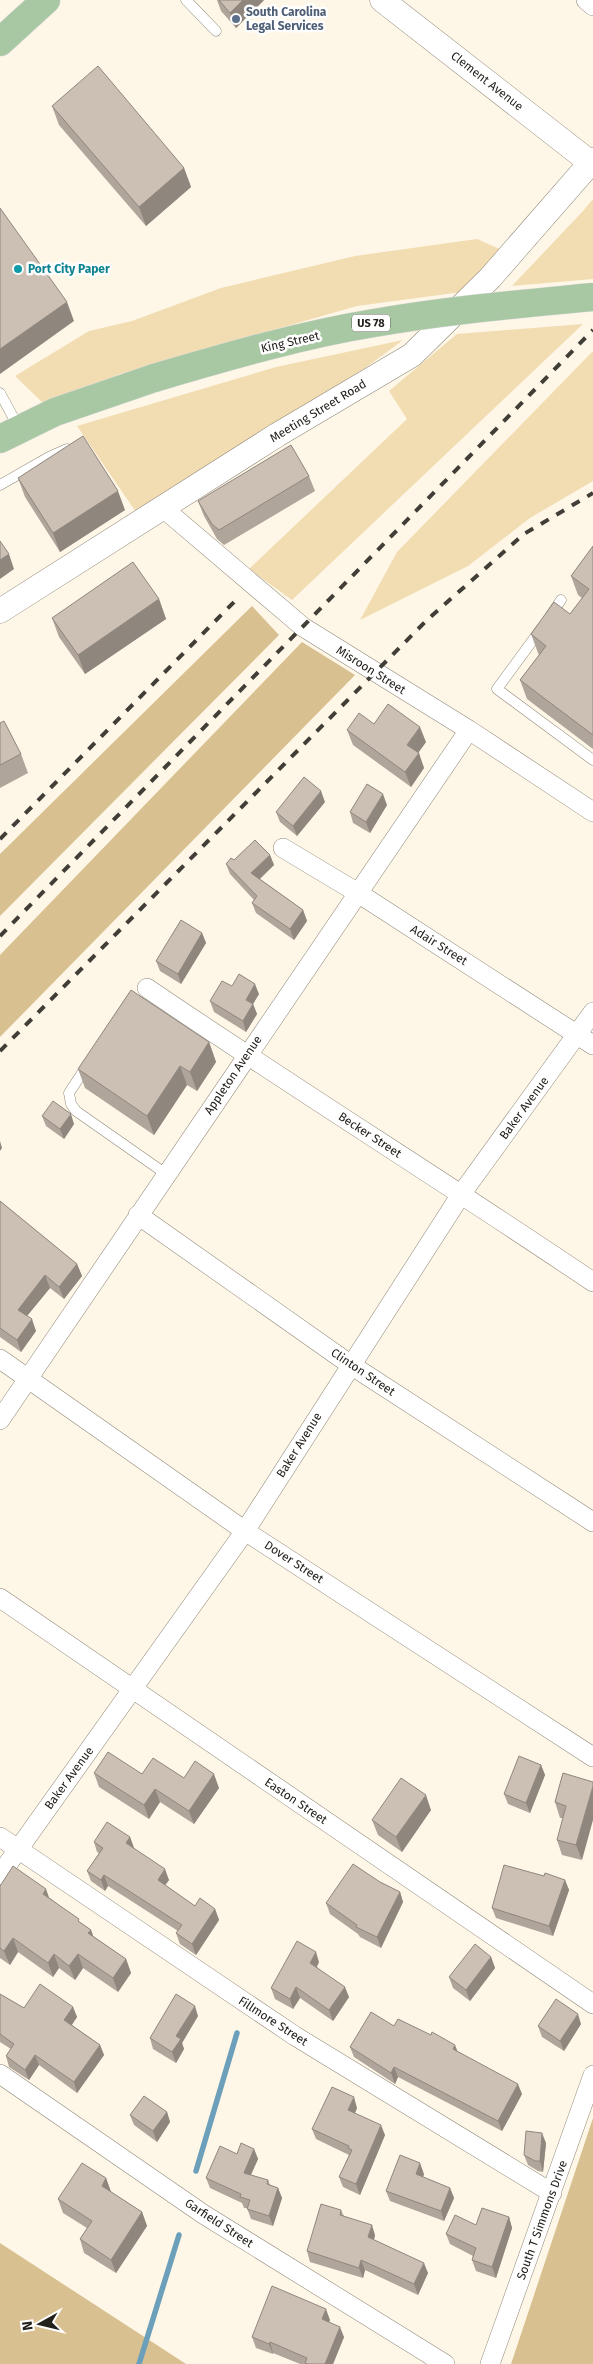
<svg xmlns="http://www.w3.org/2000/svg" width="593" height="2364" font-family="'Fira Sans',sans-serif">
  <rect width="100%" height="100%" fill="#fef7e7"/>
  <path fill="#f2dcb2" d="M593 199V279L512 286 583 211Z
    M477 239 504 251 462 292 357 306 120 374 45 405 15 376 89 331 132 321 221 288 355 256Z
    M583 324 292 600 249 569 407 419 389 391 457 334Z
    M403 340 368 366 138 515 77 426 276 367Z
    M593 351V481L530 518 468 566 360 620 397 552Z"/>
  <path fill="#d8c090" d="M252 606 279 635 0 916V854Z
    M302 642 355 675 0 1037V955Z
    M593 2118V2364H511Z
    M0 2243 186 2364H0Z"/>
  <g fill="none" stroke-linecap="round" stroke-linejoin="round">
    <path stroke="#6ca0ba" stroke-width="5.5" d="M196 2171 237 2033
      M139 2364 179 2235"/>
    <defs>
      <path id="service" d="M186 0 216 31
        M0 393 19 428
        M0 485 49 457 67 449
        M551 615 561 600
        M541 629 497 689 593 760
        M88 1064 69 1093 71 1104 76 1111 166 1174"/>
      <path id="minor" d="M586 0 593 6
        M163 508 303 627 469 730 593 812
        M283 848 358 893 593 1045
        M147 988C294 1088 445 1182 593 1282
        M138 1215 351 1365 593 1522
        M0 1359 245 1531 593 1757
        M0 1420 469 730
        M0 1598 593 2004
        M0 1837 295 2036 552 2193
        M0 1875 245 1531 462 1193 593 1012
        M0 2074 203 2214 445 2364
        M490 2364 593 2075"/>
      <path id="tertiary" d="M382 0 591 163
        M0 611 277 435 412 355 490 278 593 160"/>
      <path id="primary" d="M0 42 46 0
        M0 439 55 412 154 378"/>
    </defs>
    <use href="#service" stroke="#8e8779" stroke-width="11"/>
    <use href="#minor" stroke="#8e8779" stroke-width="20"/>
    <use href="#tertiary" stroke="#8e8779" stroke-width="25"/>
    <use href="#primary" stroke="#dcdbdb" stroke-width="29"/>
    <use href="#service" stroke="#fff" stroke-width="10"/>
    <use href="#minor" stroke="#fff" stroke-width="19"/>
    <use href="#tertiary" stroke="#fff" stroke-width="24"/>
    <use href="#primary" stroke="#a8c8a3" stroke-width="28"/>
    <path stroke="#413e37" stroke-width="4" stroke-dasharray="9 9" stroke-linecap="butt" d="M0 839 236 600
      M0 936 593 330
      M0 1051 427 620 524 534 593 493"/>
    <defs>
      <path id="primary-bridge" d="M154 378C226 357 300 335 374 323 447 310 520 304 593 297"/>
    </defs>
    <use href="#primary-bridge" stroke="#dcdbdb" stroke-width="29" stroke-linecap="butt"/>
    <use href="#primary-bridge" stroke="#a8c8a3" stroke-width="28"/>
  </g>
  <path fill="#afa59b" d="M217 0H264L236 28 221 11Z
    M52 106 184 168 191 187 146 226 59 125Z
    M309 476 315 491 224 545 217 539 204 516 198 501Z
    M18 478 125 510 60 552 25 497Z
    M593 546V749L527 699 520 680 539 655 538 653 531 634 570 614 582 598 578 595 571 576Z
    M159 599 166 619 85 674 59 637 52 618Z
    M0 723 21 754 28 773 0 788Z
    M374 724 426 742 418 753 424 768 411 787 353 745 347 730Z
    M325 802 297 836 280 822 276 812Z
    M387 805 370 833 353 823 350 812Z
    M270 855 274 865 260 879 303 910 307 921 294 940 256 913 252 903 254 900 230 874 226 864 234 860Z
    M202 933 206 943 181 984 160 971 156 961Z
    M232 986 259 994 253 1004 257 1014 246 1032 214 1012 210 1001Z
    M209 1042 216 1062 197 1091 187 1085 154 1135 85 1088 78 1069Z
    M42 1116 74 1124 64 1139 46 1126Z
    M0 1201 77 1264 82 1276 64 1299 50 1288 27 1316 36 1331 21 1352 0 1337Z
    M541 1765 545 1775 530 1813 508 1804 504 1794Z
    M94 1773 142 1774 184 1778 219 1788 194 1824 160 1802 149 1819 99 1787Z
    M563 1773 582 1860 562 1855 557 1840 563 1818H560L555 1802Z
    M431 1810 402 1852 378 1835 372 1820Z
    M130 1837 134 1848 169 1880 165 1885 195 1906 215 1909 219 1920 196 1955 180 1944 176 1933 178 1931 108 1886 105 1891 91 1881 87 1871 99 1853 97 1852 94 1842Z
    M544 1876 565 1880 569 1890 553 1936 496 1918 492 1908Z
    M380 1882 400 1892 403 1902 381 1948 360 1937 358 1934 330 1914 326 1903Z
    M0 1886 50 1898 80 1922 91 1930 93 1936 126 1959 131 1973 118 1992 83 1968 75 1980 59 1968 53 1977 18 1952 10 1965 0 1958Z
    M491 1957 495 1968 470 2001 453 1988 449 1977Z
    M319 1962 317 1967 349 1997 333 2021 300 1998 293 2009 275 1999 271 1988Z
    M0 1994 24 2008 73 2007 77 2017 72 2025 100 2045 104 2055 77 2093 39 2065 29 2080 9 2067 6 2056 11 2049 0 2042Z
    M198 2016 182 2043 184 2049 176 2063 153 2049 150 2038Z
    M581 2024 564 2051 542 2037 538 2026Z
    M394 2026 457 2051 522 2094 502 2131 398 2077 395 2084 354 2057 350 2047Z
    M357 2108 355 2113 385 2135 360 2195 343 2187 339 2177 349 2155 316 2139 312 2129Z
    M167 2112 170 2122 157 2142 134 2125 130 2115Z
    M546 2143 543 2172 538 2171 528 2165 524 2155Z
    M254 2149 258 2159 251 2175 268 2180 270 2185 278 2188 282 2198 273 2226 251 2219 247 2208H244L242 2203 210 2188 206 2178 237 2154Z
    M424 2174 423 2177 450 2188 454 2198 444 2221 390 2201 386 2191Z
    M106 2178 111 2192 142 2212 147 2226 116 2273 84 2253 80 2239 87 2228 63 2213 58 2199Z
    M341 2210 344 2216 375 2235 374 2240 428 2273 418 2295 365 2270 363 2278 310 2262 307 2251Z
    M509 2217 512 2228 496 2278 476 2271 472 2260 473 2256 450 2244 446 2234Z
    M330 2320 329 2322 344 2337 333 2364H300L273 2353V2354L256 2348 252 2337Z"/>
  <path fill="#8f867e" d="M243 0H264L236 28 230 13Z
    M184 168 191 187 146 226 139 207Z
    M67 302 74 321 0 374V349Z
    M118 491 125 510 60 552 53 533Z
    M9 554 14 569 0 579V560Z
    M159 599 166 619 85 674 78 655Z
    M420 727 426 742 413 760 407 745Z
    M419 753 424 768 411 787 405 772Z
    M321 791 325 802 297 836 293 826Z
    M383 794 387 805 370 833 366 822Z
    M270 855 274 865 255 883 251 873Z
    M303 910 307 921 294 940 290 929Z
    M202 933 206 943 181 984 178 974Z
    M255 984 259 994 253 1004 257 1014 246 1032 243 1021 246 1000Z
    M209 1042 216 1062 197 1091 190 1072Z
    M180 1066 187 1085 154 1135 147 1116Z
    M71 1114 74 1124 64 1139 60 1129Z
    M0 1141 2 1148 0 1151Z
    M77 1264 82 1276 64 1299 59 1287Z
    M45 1275 50 1288 22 1322 18 1310Z
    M32 1319 36 1331 21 1352 17 1340Z
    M541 1765 545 1775 530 1813 526 1803Z
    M214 1774 219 1788 194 1824 189 1811Z
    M593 1786V1820L582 1860 576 1845Z
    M155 1789 160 1802 149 1819 144 1805Z
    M426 1795 431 1810 402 1852 396 1837Z
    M130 1837 134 1848 126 1843Z
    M165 1869 169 1880 161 1891 158 1880Z
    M104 1875 108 1886 105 1891 101 1880Z
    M565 1880 569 1890 553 1936 549 1926Z
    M46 1889 51 1903 43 1894Z
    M400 1892 403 1902 381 1948 377 1937Z
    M215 1909 219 1920 196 1955 192 1944Z
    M91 1930 96 1944 88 1933Z
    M13 1938 18 1952 10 1965 4 1951Z
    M316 1952 319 1962 313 1973 310 1963Z
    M54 1954 59 1968 53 1977 48 1963Z
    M78 1954 83 1968 75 1980 69 1966Z
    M491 1957 495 1968 470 2001 466 1990Z
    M126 1959 131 1973 118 1992 113 1978Z
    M296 1987 300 1998 293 2009 290 1999Z
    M345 1987 349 1997 333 2021 329 2010Z
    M195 2006 198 2016 182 2043 184 2049 176 2063 172 2052 176 2036Z
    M73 2007 77 2017 68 2030 64 2020Z
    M578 2014 581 2024 564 2051 560 2041Z
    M100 2045 104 2055 77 2093 74 2082Z
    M455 2045 459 2055 453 2049Z
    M35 2055 39 2065 29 2080 25 2070Z
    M394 2067 398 2077 395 2084 391 2073Z
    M518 2084 522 2094 502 2131 498 2121Z
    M354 2097 357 2108 352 2120 348 2110Z
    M167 2112 170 2122 157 2142 153 2131Z
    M381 2125 385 2135 360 2195 356 2184Z
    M542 2133 546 2143 543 2172 540 2161Z
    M254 2149 258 2159 247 2183 244 2173Z
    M420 2163 424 2174 420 2185 416 2174Z
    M106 2178 111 2192 107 2199 102 2186Z
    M278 2188 282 2198 273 2226 269 2216Z
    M450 2188 454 2198 444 2221 441 2211Z
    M142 2212 147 2226 116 2273 111 2260Z
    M509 2217 512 2228 496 2278 492 2267Z
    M372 2225 375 2235 372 2247 368 2237Z
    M361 2260 365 2270 363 2278 359 2268Z
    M424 2263 428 2273 418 2295 414 2284Z
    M326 2309 330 2320 326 2329 322 2319Z
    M340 2327 344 2337 333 2364H325Z
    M270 2342 273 2353V2354L269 2344Z"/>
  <path fill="#ccc0b4" stroke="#8f867e" d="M219 0H243L230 13Z
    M98 66 184 168 139 207 52 106Z
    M0 208 67 302 0 349Z
    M83 436 118 491 53 533 18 478Z
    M291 445 309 476 219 530 212 524 198 501Z
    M0 541 9 554 0 560Z
    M593 546V735L520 680 546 646 531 634 554 602 570 614 589 589 571 576Z
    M133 562 159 599 78 655 52 618Z
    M388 704 420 727 407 745 419 753 405 772 347 730 359 713 374 724Z
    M4 721 21 754 0 765V723Z
    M304 777 321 791 293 826 276 812Z
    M367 784 383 794 366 822 350 812Z
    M255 840 270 855 251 873 303 910 290 929 252 903 257 896 226 864 231 858 234 860Z
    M181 920 202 933 178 974 156 961Z
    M239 974 255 984 246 1000 253 1004 243 1021 210 1001 222 981 232 986Z
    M131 990 209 1042 190 1072 180 1066 147 1116 78 1069Z
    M53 1101 71 1114 60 1129 42 1116Z
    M0 1201 77 1264 59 1287 45 1275 18 1310 32 1319 17 1340 0 1328Z
    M108 1752 142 1774 153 1758 184 1778 195 1761 214 1774 189 1811 155 1789 144 1805 94 1773Z
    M519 1756 541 1765 526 1803 504 1794Z
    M563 1773 593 1782V1786L576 1845 557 1840 566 1806 555 1802Z
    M401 1778 426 1795 396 1837 372 1820Z
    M107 1822 130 1837 126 1843 165 1869 158 1880 195 1906 200 1898 215 1909 192 1944 176 1933 182 1925 104 1875 101 1880 87 1871 103 1848 94 1842Z
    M353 1864 380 1882 400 1892 377 1937 356 1927 357 1925 326 1903Z
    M504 1865 544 1876 545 1873 565 1880 549 1926 492 1908Z
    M13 1866 46 1889 43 1894 79 1919 78 1921 91 1930 88 1933 126 1959 113 1978 78 1954 69 1966 54 1954 48 1963 13 1938 4 1951 0 1948V1886Z
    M297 1941 316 1952 310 1963 345 1987 329 2010 296 1987 290 1999 271 1988Z
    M475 1944 491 1957 466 1990 449 1977Z
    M40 1984 73 2007 64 2020 100 2045 74 2082 35 2055 25 2070 6 2056 14 2044 0 2034V1994L24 2008Z
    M176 1994 195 2006 176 2036 181 2039 172 2052 150 2038Z
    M556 1999 578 2014 560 2041 538 2026Z
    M371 2012 394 2026 398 2019 431 2035 432 2032 455 2045 453 2049 518 2084 498 2121 394 2067 391 2073 350 2047Z
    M332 2087 354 2097 348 2110 381 2125 356 2184 339 2177 352 2150 348 2148 349 2146 312 2129Z
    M144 2096 167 2112 153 2131 130 2115Z
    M526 2131 542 2133 540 2161H535L524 2155Z
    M241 2143 254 2149 244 2173 268 2180 267 2184 278 2188 269 2216 247 2209 250 2200 240 2197 241 2194 206 2178 220 2146 237 2154Z
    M400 2155 420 2163 416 2174 450 2188 441 2211 386 2191Z
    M82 2163 106 2178 102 2186 142 2212 111 2260 80 2239 92 2221 58 2199Z
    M321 2204 341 2210 340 2215 372 2225 368 2237 424 2263 414 2284 361 2260 359 2268 307 2251Z
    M482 2208 509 2217 492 2267 472 2260 476 2248 446 2234 455 2215 476 2225Z
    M272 2286 326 2309 322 2319 340 2327 325 2364H308L305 2363 307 2358 270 2342 269 2344 252 2337Z"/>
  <circle fill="#5c6f8a" stroke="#fff" stroke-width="2" cx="236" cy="19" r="5"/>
  <circle fill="#0f9aa8" stroke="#fff" stroke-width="2" cx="18" cy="269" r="5"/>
  <g text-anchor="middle" stroke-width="5" stroke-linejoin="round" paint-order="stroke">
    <rect fill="#fff" stroke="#666460" stroke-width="1" x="352" y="314.5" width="38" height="17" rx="4"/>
    <g font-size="11" font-weight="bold" fill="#24211c">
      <text x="371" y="327">US 78</text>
    </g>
    <g font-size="12" font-weight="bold" fill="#4e5e75" stroke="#fff" text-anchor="start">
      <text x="246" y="16">South Carolina<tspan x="246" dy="14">Legal Services</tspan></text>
    </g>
    <g font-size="12" fill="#24211c" stroke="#fff">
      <text transform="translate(487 81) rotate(38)" y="4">Clement Avenue</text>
      <text transform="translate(290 342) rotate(-13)" y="4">King Street</text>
      <text transform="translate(318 411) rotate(-31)" y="4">Meeting Street Road</text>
      <text transform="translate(371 670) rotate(32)" y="4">Misroon Street</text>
      <text transform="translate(439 945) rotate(32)" y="4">Adair Street</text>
      <text transform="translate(233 1075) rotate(-56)" y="4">Appleton Avenue</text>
      <text transform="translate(524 1108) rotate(-54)" y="4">Baker Avenue</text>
      <text transform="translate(370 1135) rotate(33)" y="4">Becker Street</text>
      <text transform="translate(363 1372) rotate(34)" y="4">Clinton Street</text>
      <text transform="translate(299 1445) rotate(-58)" y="4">Baker Avenue</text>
      <text transform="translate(294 1562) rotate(33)" y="4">Dover Street</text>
      <text transform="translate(69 1778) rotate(-54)" y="4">Baker Avenue</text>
      <text transform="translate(296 1801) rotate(34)" y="4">Easton Street</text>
      <text transform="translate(273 2021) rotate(33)" y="4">Fillmore Street</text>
      <text transform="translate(542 2220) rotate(-70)" y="4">South T Simmons Drive</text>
      <text transform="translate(219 2223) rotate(33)" y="4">Garfield Street</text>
    </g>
    <g font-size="12" font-weight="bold" fill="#0d838f" stroke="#fff" text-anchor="start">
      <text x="28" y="273">Port City Paper</text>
    </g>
  </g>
  <g transform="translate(40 2324) rotate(262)" stroke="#ffffff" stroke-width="4" paint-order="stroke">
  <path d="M0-4L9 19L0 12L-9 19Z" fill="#24211c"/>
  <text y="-8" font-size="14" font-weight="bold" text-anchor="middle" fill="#24211c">N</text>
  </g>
</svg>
